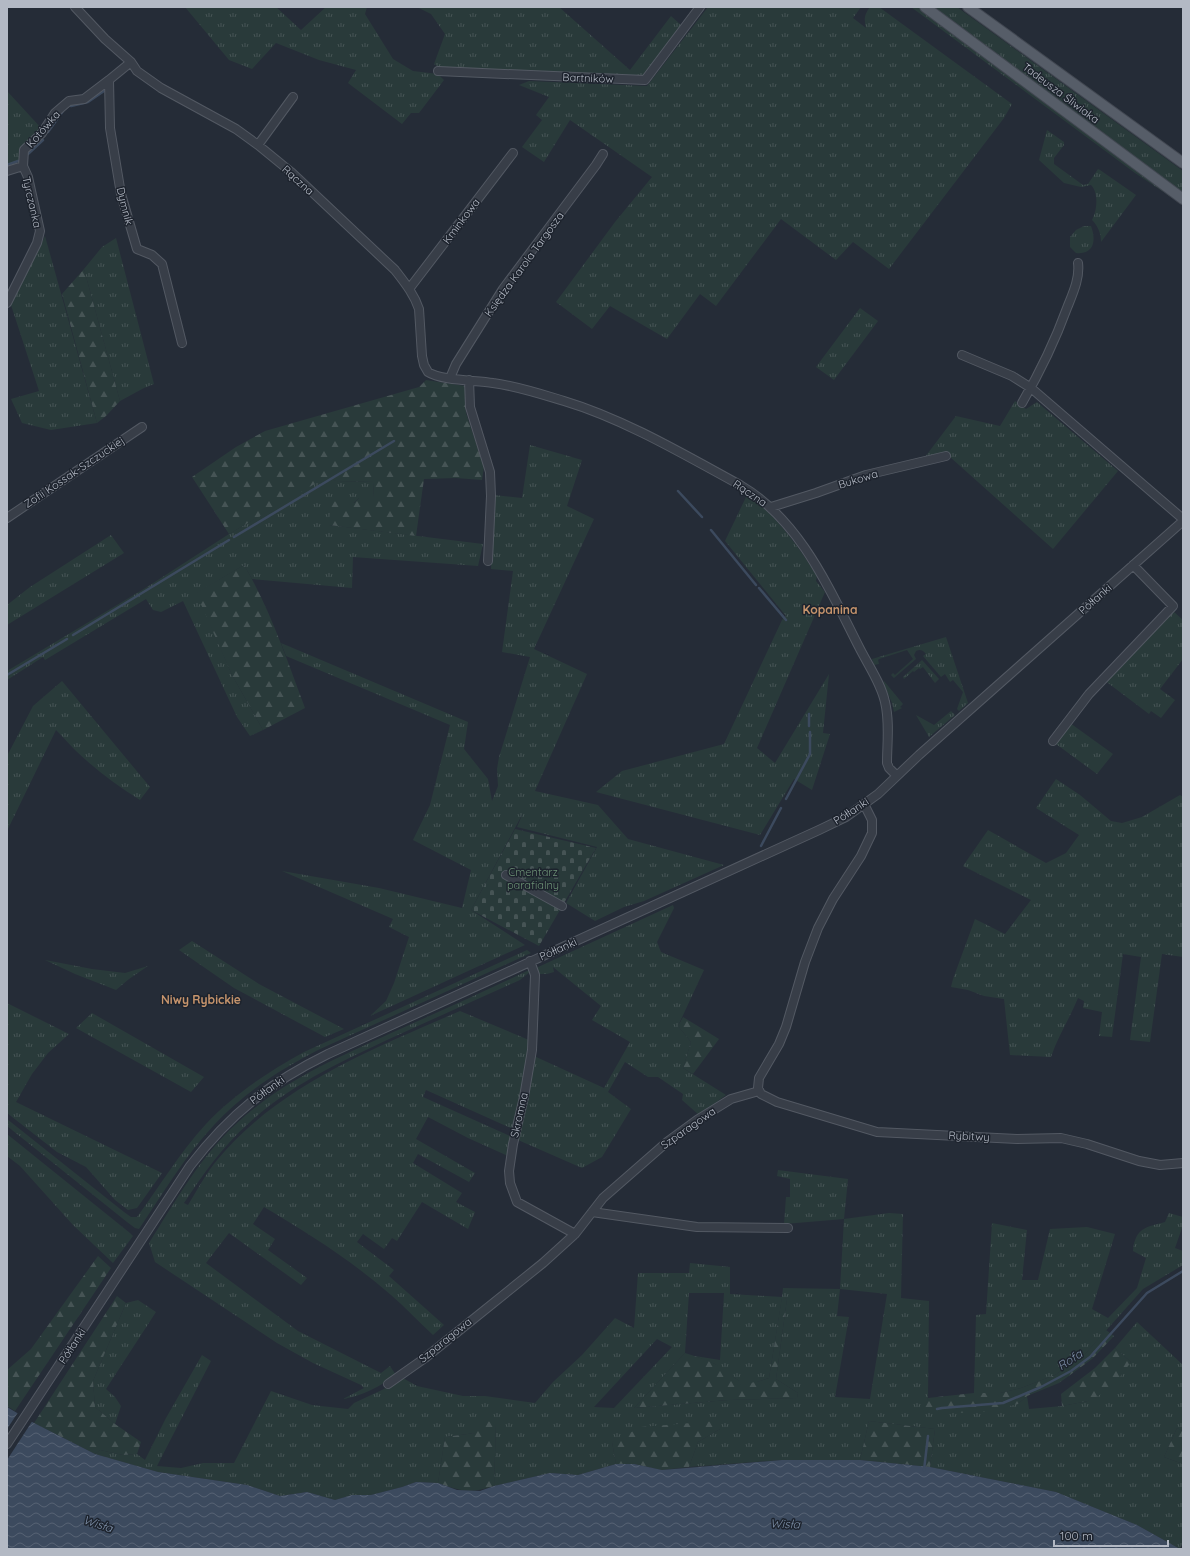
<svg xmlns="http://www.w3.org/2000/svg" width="1190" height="1556" font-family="Quicksand,sans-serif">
  <defs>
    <pattern id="grass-tufts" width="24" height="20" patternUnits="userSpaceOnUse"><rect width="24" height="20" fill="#293a3a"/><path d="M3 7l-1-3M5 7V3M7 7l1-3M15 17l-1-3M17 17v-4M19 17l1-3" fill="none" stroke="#465455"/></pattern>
    <pattern id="forest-firs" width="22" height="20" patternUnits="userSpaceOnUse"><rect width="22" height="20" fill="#293a3a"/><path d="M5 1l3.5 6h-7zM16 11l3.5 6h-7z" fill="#465455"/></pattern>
    <pattern id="cemetery-stones" width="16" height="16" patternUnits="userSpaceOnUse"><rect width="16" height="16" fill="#293a3a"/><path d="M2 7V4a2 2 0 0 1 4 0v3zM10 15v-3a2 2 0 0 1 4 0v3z" fill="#465455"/></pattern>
    <pattern id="water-waves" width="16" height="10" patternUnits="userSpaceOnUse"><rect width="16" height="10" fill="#3c4a5e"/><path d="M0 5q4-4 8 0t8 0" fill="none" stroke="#566273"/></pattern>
  </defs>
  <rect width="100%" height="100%" fill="#252c37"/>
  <path fill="url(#grass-tufts)" fill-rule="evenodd" d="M185 7H276L301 30 326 7H367L365 14 393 59 413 71 438 74 444 80 419 113H411L402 124 348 83 356 70 319 60 276 43 252 69 229 60Z
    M417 7H559L630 70 671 16 681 25 679 31 641 77 636 75 634 78 442 69 434 64 445 34 431 14Z
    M708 7H861L853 18 866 28C864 19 864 15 870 7H879L1012 104 1004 118 889 269 853 242 836 260 781 219 716 306 700 294 667 339 610 306 592 329 556 302 615 222 652 177 570 120 544 162 522 147 542 120 536 115 549 97 519 85 529 81 647 86Z
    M911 7H918L1183 205 1135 173Z
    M931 7H957L1183 171V193Z
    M7 91 42 129 21 152 18 165 7 169Z
    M1047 130 1064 142V145L1054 158V164L1083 185 1088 184 1098 169 1100 170 1136 195 1101 242C1101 234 1098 226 1092 220 1097 211 1099 193 1091 185L1081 187 1064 183 1039 160Z
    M1084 226H1091C1096 239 1095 255 1076 253L1070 247V237L1076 230Z
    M45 236 97 423 51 430 22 423 11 399 39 391 11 305Z
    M116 238 154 384 144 388 120 401 84 269 102 247Z
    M860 308 878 321 834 380 816 367Z
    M1015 401 1026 409 1037 402 1118 471 1053 549 950 457 948 453 925 457 956 416 1000 426Z
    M530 445 582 460 567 506 594 519 534 649 587 674 535 791 598 805 628 839 724 865 644 901 624 907 595 921 566 903 597 847 517 827 523 813 471 910 525 945 370 1016 386 1001 394 983 409 937 389 927 393 919 282 871 379 888 462 908 471 870 413 840 430 805 450 725 286 656 281 643 468 722 464 749 488 779 492 801 498 786 497 769 499 757 530 657 502 652 513 571 491 569 494 495 522 498Z
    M325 477 336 481 374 482 373 498H359L329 525 483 544 478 566 353 557 352 588 252 579 244 565 197 593 232 675 263 730 250 736 237 717 183 601 161 612 153 610 146 599 45 660 43 657 7 680V671L147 587 229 534Z
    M747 495C775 513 800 549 817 576L816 581 825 592 757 748 775 763 829 674 823 733 830 734 812 790 794 779 760 835 596 792 622 771 724 744 782 620 786 616 725 541Z
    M111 535 124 553 7 625V605L30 587Z
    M1173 611 1183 620V659L1160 689 1175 700 1161 718 1151 711 1149 714 1104 680Z
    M946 637 968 703 959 711 957 709 963 692 953 680 950 682 945 674 941 677 923 656 926 654C923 650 920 649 916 651L914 655 916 659 894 678 891 675 893 673 895 675 913 659 907 650 879 659 878 660 879 664 874 665 872 659Z
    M922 660 939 679 935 683 923 667 920 669 919 668 914 672 913 671 904 679 903 677Z
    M62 681 150 787 140 800C117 786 95 769 76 751 69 744 63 737 56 730L7 831V756L33 706Z
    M884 681 903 704 900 707 902 708 894 712 892 703 883 682Z
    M951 711 955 715 929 737 916 715 934 725Z
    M1070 723 1113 754 1097 774 1056 744Z
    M1056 779 1080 795 1111 821 1122 823 1142 817 1180 795 1183 797V957L1162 954 1150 1042 1130 1040 1141 957 1123 954 1112 1037 1099 1036 1102 1012 1083 1008 1084 1001 1078 998C1070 1018 1058 1036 1051 1057L1010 1055 1004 999 984 996 968 990 951 987 953 979 975 919 1005 934 1031 900 963 866 988 830 1046 863 1066 853 1079 835 1036 808Z
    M673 905 674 908 657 942 661 952 704 970 678 1026 691 1042 683 1068 726 1095 699 1115 682 1100 683 1094 658 1077H648L625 1062 608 1092 631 1109 602 1157 582 1168 518 1140 534 1056 604 1088 630 1042 592 1020 601 1006 553 967 554 972 547 974H539L536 968Z
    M192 941 259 984 344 1029 325 1037 234 988 179 950Z
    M527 950 531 953 318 1050C279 1070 244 1093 214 1125 185 1156 163 1193 139 1229L135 1228 127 1222 7 1126V1119L124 1212 131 1217H137C160 1186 180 1152 206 1124 234 1094 268 1072 304 1052Z
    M45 960 92 969 125 973 148 966 129 979 116 990 75 974Z
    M529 970 530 972 520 980C479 998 438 1017 398 1035 346 1059 291 1084 249 1123 222 1147 204 1173 184 1203L188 1205C198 1189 206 1173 218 1159 281 1084 373 1049 460 1011L529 1040 523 1088 515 1130 426 1090 423 1097 512 1137 508 1156 468 1138 428 1117 416 1139 475 1173 469 1182 418 1154 413 1163 462 1193 456 1202 475 1212 468 1229 422 1202 397 1241 392 1238 384 1249 363 1234 357 1242 394 1270 389 1276 444 1325 433 1335C419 1322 405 1307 391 1295 352 1261 308 1233 264 1207L253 1224 275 1239 268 1250 307 1278 301 1285 229 1233 206 1263 298 1331 381 1373 390 1366 396 1375C380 1386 363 1396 343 1399L364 1388 361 1385 313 1363 277 1343 155 1262 149 1243C175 1202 200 1157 236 1124 282 1081 333 1060 389 1034 436 1013 483 992 529 970Z
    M7 1003 69 1034 48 1053 32 1074 16 1102 162 1173 137 1208 128 1210 115 1200 86 1167 57 1152 7 1113Z
    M92 1013 204 1077 191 1092 76 1028Z
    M7 1134 130 1233 133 1236 113 1263 73 1225 20 1166 7 1156Z
    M778 1170 848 1179 844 1219 889 1213 903 1214 901 1298 929 1301 928 1398 925 1408 1018 1404 1027 1396 1029 1409 1062 1406 1088 1401 1131 1362 1115 1348 1137 1322 1183 1365V1431L1177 1428 1164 1457 1183 1464V1542L1180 1549 1137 1525 1056 1492 930 1467 935 1429 869 1421 860 1460H782L689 1467 698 1442 720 1429 612 1442 616 1464 578 1475 550 1473 494 1486 496 1423 475 1433 445 1437 438 1483 416 1482 402 1487 371 1495H352L335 1500 307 1492 280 1496 247 1485 158 1472 95 1454 100 1450 123 1455 137 1454 145 1460 166 1418 202 1355 211 1361 157 1466 181 1468 203 1463H234L271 1391 312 1405 348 1409 354 1403 384 1389 401 1377 417 1386 463 1396H485L535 1403 553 1382 582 1355 615 1318 634 1328 638 1273H689L690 1263 730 1267V1294L782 1297 783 1288 840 1289 844 1219 784 1224 786 1197H790V1179L777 1176ZM840 1289 887 1294 870 1399 835 1397 849 1317 837 1316ZM689 1293H724L720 1360 695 1356 715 1364 742 1383H754L769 1378 782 1298 787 1299 776 1379 798 1393 797 1398 728 1400 634 1408 685 1353ZM657 1339 672 1347 614 1408 594 1407Z
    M1169 1213 1183 1217V1225L1175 1248 1183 1251V1265L1143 1289 1086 1353 1055 1375 1021 1388 1000 1393H974L976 1315 986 1314 992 1223 1027 1230 1022 1280H1038L1050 1229 1087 1227 1115 1234 1092 1309 1108 1318 1137 1288 1146 1258 1133 1251C1135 1228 1146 1227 1165 1222Z
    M138 1300 156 1312 106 1389 115 1397 121 1406 115 1424 95 1407 93 1381 126 1303Z"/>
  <path fill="url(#forest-firs)" d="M84 269 120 401 106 416 97 423 62 294Z
    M426 380 465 386 466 413 484 467 482 480 456 478 424 479 416 536 329 525 331 501 354 503 359 498H373L374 482 336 481 325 478 229 534 192 477 236 447 265 431 419 387Z
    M244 565C270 609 287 660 305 708L263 730 232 675 196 593Z
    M683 1017 719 1039 693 1074 683 1068 691 1042 678 1026Z
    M98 1256 111 1268 15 1411 7 1406V1370L31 1349Z
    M117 1296 126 1303 93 1381 95 1407 115 1424 141 1442 137 1454 123 1455 100 1450 95 1454 34 1423Z
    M782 1297 787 1299 776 1379 798 1393 797 1398 728 1400 634 1408 685 1353C694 1356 705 1359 715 1364 740 1377 735 1390 769 1378Z
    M1106 1330 1114 1336 1092 1359 1059 1383 1027 1396 1018 1404 984 1412 955 1413 924 1408 928 1398 974 1393H1000L1021 1388 1055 1375 1086 1353Z
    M1115 1348 1131 1362 1111 1389 1088 1401 1062 1406 1061 1394 1095 1368Z
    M478 1419 496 1423 494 1486C471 1494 460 1491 438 1483L445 1437 475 1433Z
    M716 1421 720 1429 698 1442 689 1467 662 1470 634 1464H616L612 1442 641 1427Z
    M869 1421 935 1429 930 1467 860 1460Z
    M1177 1428 1183 1431V1464L1164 1457Z"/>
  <path fill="url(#cemetery-stones)" d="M515 829 596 848 539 946 471 910Z"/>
  <path fill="url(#water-waves)" d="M7 1407 34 1423 95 1454 158 1472 247 1485 280 1496 307 1492 335 1500 352 1495H371L402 1487 416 1482 438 1483 457 1490 480 1491 494 1486 550 1473 578 1475 616 1464H634L662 1470 782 1460H860L930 1467 1056 1492 1137 1525 1180 1549H7Z"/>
  <path fill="#252c37" d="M19 1411 33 1420 7 1460V1429Z"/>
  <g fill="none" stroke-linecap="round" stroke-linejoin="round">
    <path stroke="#3c4a5e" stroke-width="2.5" d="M71 106 88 102 104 91
      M48 132 63 111
      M28 154 43 140
      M7 165 18 161
      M678 491 702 517
      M711 530 756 585
      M234 537 394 441
      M759 588 786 620
      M73 635 229 540
      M7 675 67 639
      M809 714V726
      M786 799 810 754V732
      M761 846 781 808
      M937 1409 942 1408 1003 1403 1041 1387 1071 1371 1090 1357 1147 1293 1183 1271
      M924 1470 928 1436"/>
    <defs>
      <path id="minor" d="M75 7 105 39 131 62 137 71 161 88 236 129 258 145 291 172 395 270C405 283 414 294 419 309L422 356 424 365 428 372C442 381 476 380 493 383 517 386 541 394 564 401 624 419 685 455 740 485 800 520 829 588 859 647 868 665 881 683 885 702 890 722 887 744 887 763L889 768 897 776
        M131 62 109 80 110 128 121 194 137 249 152 255 162 264 182 343
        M438 71 645 80 700 7
        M258 145 293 97
        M7 171 23 166 24 150 42 133 55 113 69 101 84 99 109 80
        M409 289 513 153
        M7 303 37 243 40 231 28 177 23 166
        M962 355 1012 376 1031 388 1183 519
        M450 378 456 364 503 289 596 165 603 154
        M469 380 470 407 490 472 491 496 488 561
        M1022 403C1040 372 1055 341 1067 308 1073 293 1080 278 1078 263
        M771 507 816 493 866 475 946 456
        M7 518 142 427
        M1053 741 1089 694 1173 606 1133 565
        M864 804 872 820V833L861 856 833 899 818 928 805 962 786 1027 779 1044 759 1078 758 1088 761 1094 777 1102 877 1132 1017 1139 1061 1138 1087 1144 1139 1161 1160 1165 1183 1163
        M506 875 562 906
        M530 961 535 975 532 1050 524 1097 513 1144 509 1171 510 1183 517 1202 575 1234
        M592 1212 697 1227 788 1228
        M388 1384 425 1358 543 1263 575 1234 603 1198 667 1142 697 1120 731 1099 759 1091
        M7 1444 190 1166C230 1114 269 1083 328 1054L819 830 846 817 878 794 919 755 1183 521"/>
      <path id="major" d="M925 7 1183 199
        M968 7 1183 163"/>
    </defs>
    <use href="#minor" stroke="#535963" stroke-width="10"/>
    <use href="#major" stroke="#414751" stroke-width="12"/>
    <use href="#minor" stroke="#383e48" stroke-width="8"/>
    <use href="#major" stroke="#565d68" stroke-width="10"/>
  </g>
  <g text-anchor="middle" stroke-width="3" stroke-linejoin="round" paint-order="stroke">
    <g font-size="11" fill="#b3b9c4" stroke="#1d232d">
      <text transform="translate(588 78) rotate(2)" y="4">Bartników</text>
      <text transform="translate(1061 93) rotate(37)" y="4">Tadeusza Śliwiaka</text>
      <text transform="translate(43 129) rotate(-49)" y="4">Kotówka</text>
      <text transform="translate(298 180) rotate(42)" y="4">Rączna</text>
      <text transform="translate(32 202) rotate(77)" y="4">Tyrczanka</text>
      <text transform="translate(125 206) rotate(76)" y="4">Dymnik</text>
      <text transform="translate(461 221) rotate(-53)" y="4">Kminkowa</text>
      <text transform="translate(524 264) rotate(-54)" y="4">Księdza Karola Targosza</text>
      <text transform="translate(74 472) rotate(-34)" y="4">Zofii Kossak-Szczuckiej</text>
      <text transform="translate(858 479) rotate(-17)" y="4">Bukowa</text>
      <text transform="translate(750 493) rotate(34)" y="4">Rączna</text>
      <text transform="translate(1095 599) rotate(-41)" y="4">Półłanki</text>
      <text transform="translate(851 811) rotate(-33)" y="4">Półłanki</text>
      <text transform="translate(558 949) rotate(-24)" y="4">Półłanki</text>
      <text transform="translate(267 1090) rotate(-36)" y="4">Półłanki</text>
      <text transform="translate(519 1115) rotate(-77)" y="4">Skromna</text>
      <text transform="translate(688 1128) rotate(-35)" y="4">Szparagowa</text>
      <text transform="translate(969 1136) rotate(3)" y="4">Rybitwy</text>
      <text transform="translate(445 1340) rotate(-39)" y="4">Szparagowa</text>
      <text transform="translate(72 1346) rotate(-57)" y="4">Półłanki</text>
    </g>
    <g font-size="11" fill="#6d9276" stroke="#1d232d">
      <text x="533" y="876">Cmentarz<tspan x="533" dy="13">parafialny</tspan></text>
    </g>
    <g font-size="12" font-weight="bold" fill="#c6946c" stroke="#1d232d">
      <text x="830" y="614">Kopanina</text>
      <text x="201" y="1004">Niwy Rybickie</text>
    </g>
    <g font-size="12" font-style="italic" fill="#7e90a8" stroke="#1d232d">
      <text transform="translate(1070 1360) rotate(-34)" y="4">Rofa</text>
      <text transform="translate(98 1524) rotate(18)" y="4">Wisła</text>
      <text transform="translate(785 1524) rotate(2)" y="4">Wisła</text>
    </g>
  </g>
  <rect width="1190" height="1556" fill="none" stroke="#b3b9c4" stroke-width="16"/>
  <path d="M1054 1540v6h114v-6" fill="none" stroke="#b3b9c4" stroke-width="2"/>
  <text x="1060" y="1540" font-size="12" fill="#b3b9c4" stroke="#1d232d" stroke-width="3" paint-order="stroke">100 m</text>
</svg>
